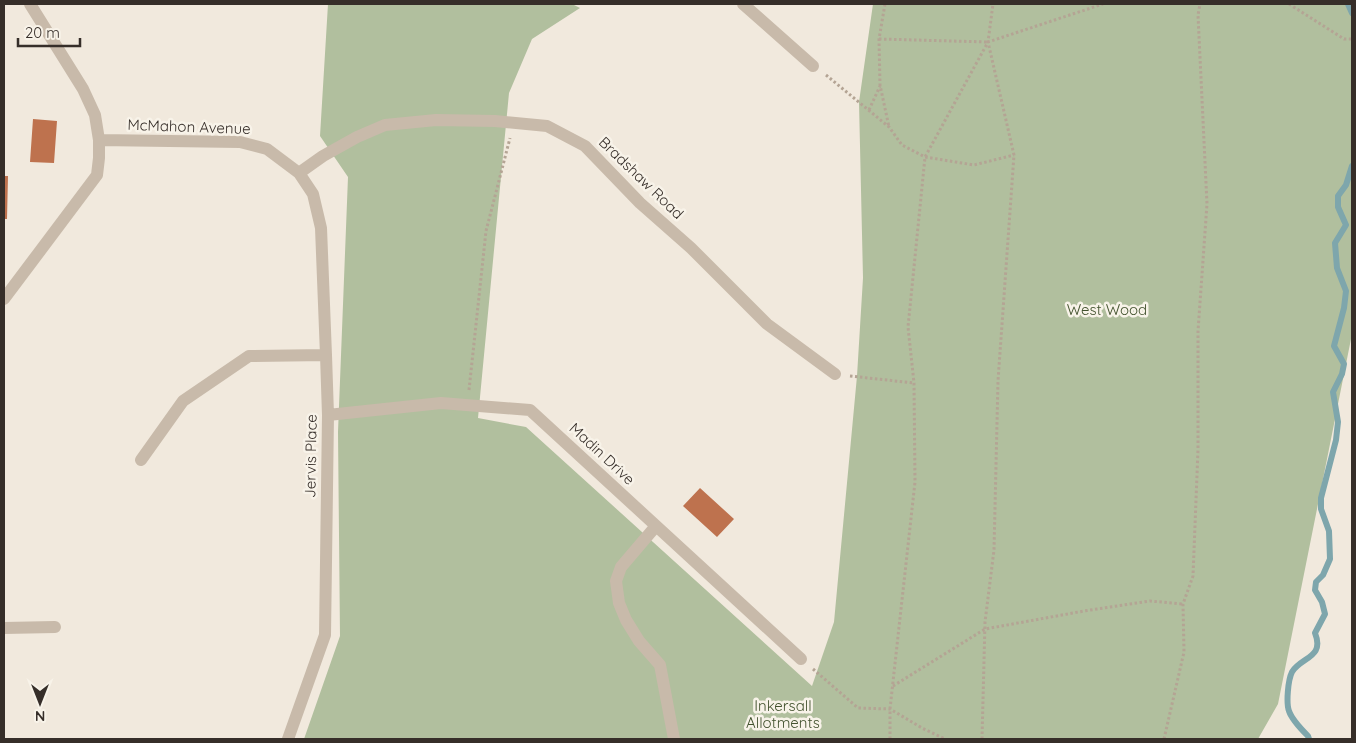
<svg xmlns="http://www.w3.org/2000/svg" width="1356" height="743" font-family="Quicksand,sans-serif">
  <rect width="100%" height="100%" fill="#f1e9dd"/>
  <path fill="#b1bf9e" d="M328 4H572L580 8 532 39 509 93 478 418 526 427 812 686 834 622 857 376 863 278 859 102 873 4H1352V334L1278 704 1258 739H304L340 636 338 432 348 177 320 136Z"/>
  <g fill="none" stroke-linecap="round" stroke-linejoin="round">
    <path stroke="#7ea6ac" stroke-width="6" d="M1348 4 1352 13
      M1309 739 1308 736C1302 730 1292 720 1289 711 1286 703 1288 680 1292 672 1301 657 1325 658 1315 633L1325 614 1322 602 1315 590 1316 582 1323 575 1330 559 1329 531 1321 509V498L1336 440 1338 422 1333 392 1342 374 1344 364 1334 346 1344 308 1346 291 1337 268 1335 243 1346 225 1338 207V196L1346 185 1352 166"/>
  </g>
  <path fill="#be724e" d="M33 119 57 121 54 163 30 162Z
    M4 176H8L7 219H4Z
    M700 488 734 519 717 537 683 506Z"/>
  <g fill="none" stroke-linecap="round" stroke-linejoin="round">
    <path stroke="#b4a494" stroke-width="3" stroke-dasharray="2.5 2.5" stroke-linecap="butt" d="M885 4 879 39 880 85 889 127
      M1289 4 1344 39H1352
      M879 39 988 42
      M826 75 889 127 902 145 925 157 974 165 1014 155
      M869 110 880 86
      M850 376 914 383
      M469 390 486 231 510 138
      M813 669 858 708 890 709 922 728 945 739
      M893 686 985 629 1084 611 1150 601 1183 604
      M890 739V709L915 482 914 383 908 327 925 157 988 42 1103 4
      M982 739 985 622 994 550 998 381 1014 155 988 42 993 4
      M1164 739 1184 652 1183 604 1193 576 1198 450V331L1207 204 1198 15 1200 4"/>
    <path stroke="#c8baaa" stroke-width="12" d="M743 4 813 66
      M99 140 240 142 267 149 299 173 313 194 321 228 326 355 328 415 325 635 288 739
      M299 173 323 156 357 137 385 125 436 120 495 121 547 126 585 146 640 203 691 248 767 324 835 374
      M4 299 97 175 99 158V140L95 115 83 89 30 4
      M328 415 441 403 530 410 801 659
      M141 460 183 401 249 356 326 355
      M656 526 621 567 616 581 619 603 626 620 639 641 660 665 674 739
      M4 628 55 627"/>
  </g>
  <g text-anchor="middle" stroke-width="5" stroke-linejoin="round" paint-order="stroke">
    <g font-size="15" fill="#362e29" stroke="#f8f3e9">
      <text transform="translate(189 127) rotate(2)" y="5">McMahon Avenue</text>
      <text transform="translate(641 178) rotate(44)" y="5">Bradshaw Road</text>
      <text transform="translate(602 454) rotate(43)" y="5">Madin Drive</text>
      <text transform="translate(311 456) rotate(-89)" y="5">Jervis Place</text>
    </g>
    <g font-size="15" fill="#42522e" stroke="#f8f3e9">
      <text x="1107" y="315">West Wood</text>
      <text x="783" y="711">Inkersall<tspan x="783" dy="17">Allotments</tspan></text>
    </g>
  </g>
  <rect width="1356" height="743" fill="none" stroke="#362e29" stroke-width="10"/>
  <g transform="translate(40 703) rotate(180)" stroke="#f8f3e9" stroke-width="4" paint-order="stroke">
  <path d="M0-4L9 19L0 12L-9 19Z" fill="#362e29"/>
  <text y="-8" font-size="14" font-weight="bold" text-anchor="middle" fill="#362e29">N</text>
  </g>
  <path d="M18 38v8h62v-8" fill="none" stroke="#362e29" stroke-width="2.5"/>
  <text x="25" y="38" font-size="15" fill="#362e29" stroke="#f8f3e9" stroke-width="4" paint-order="stroke">20 m</text>
</svg>
